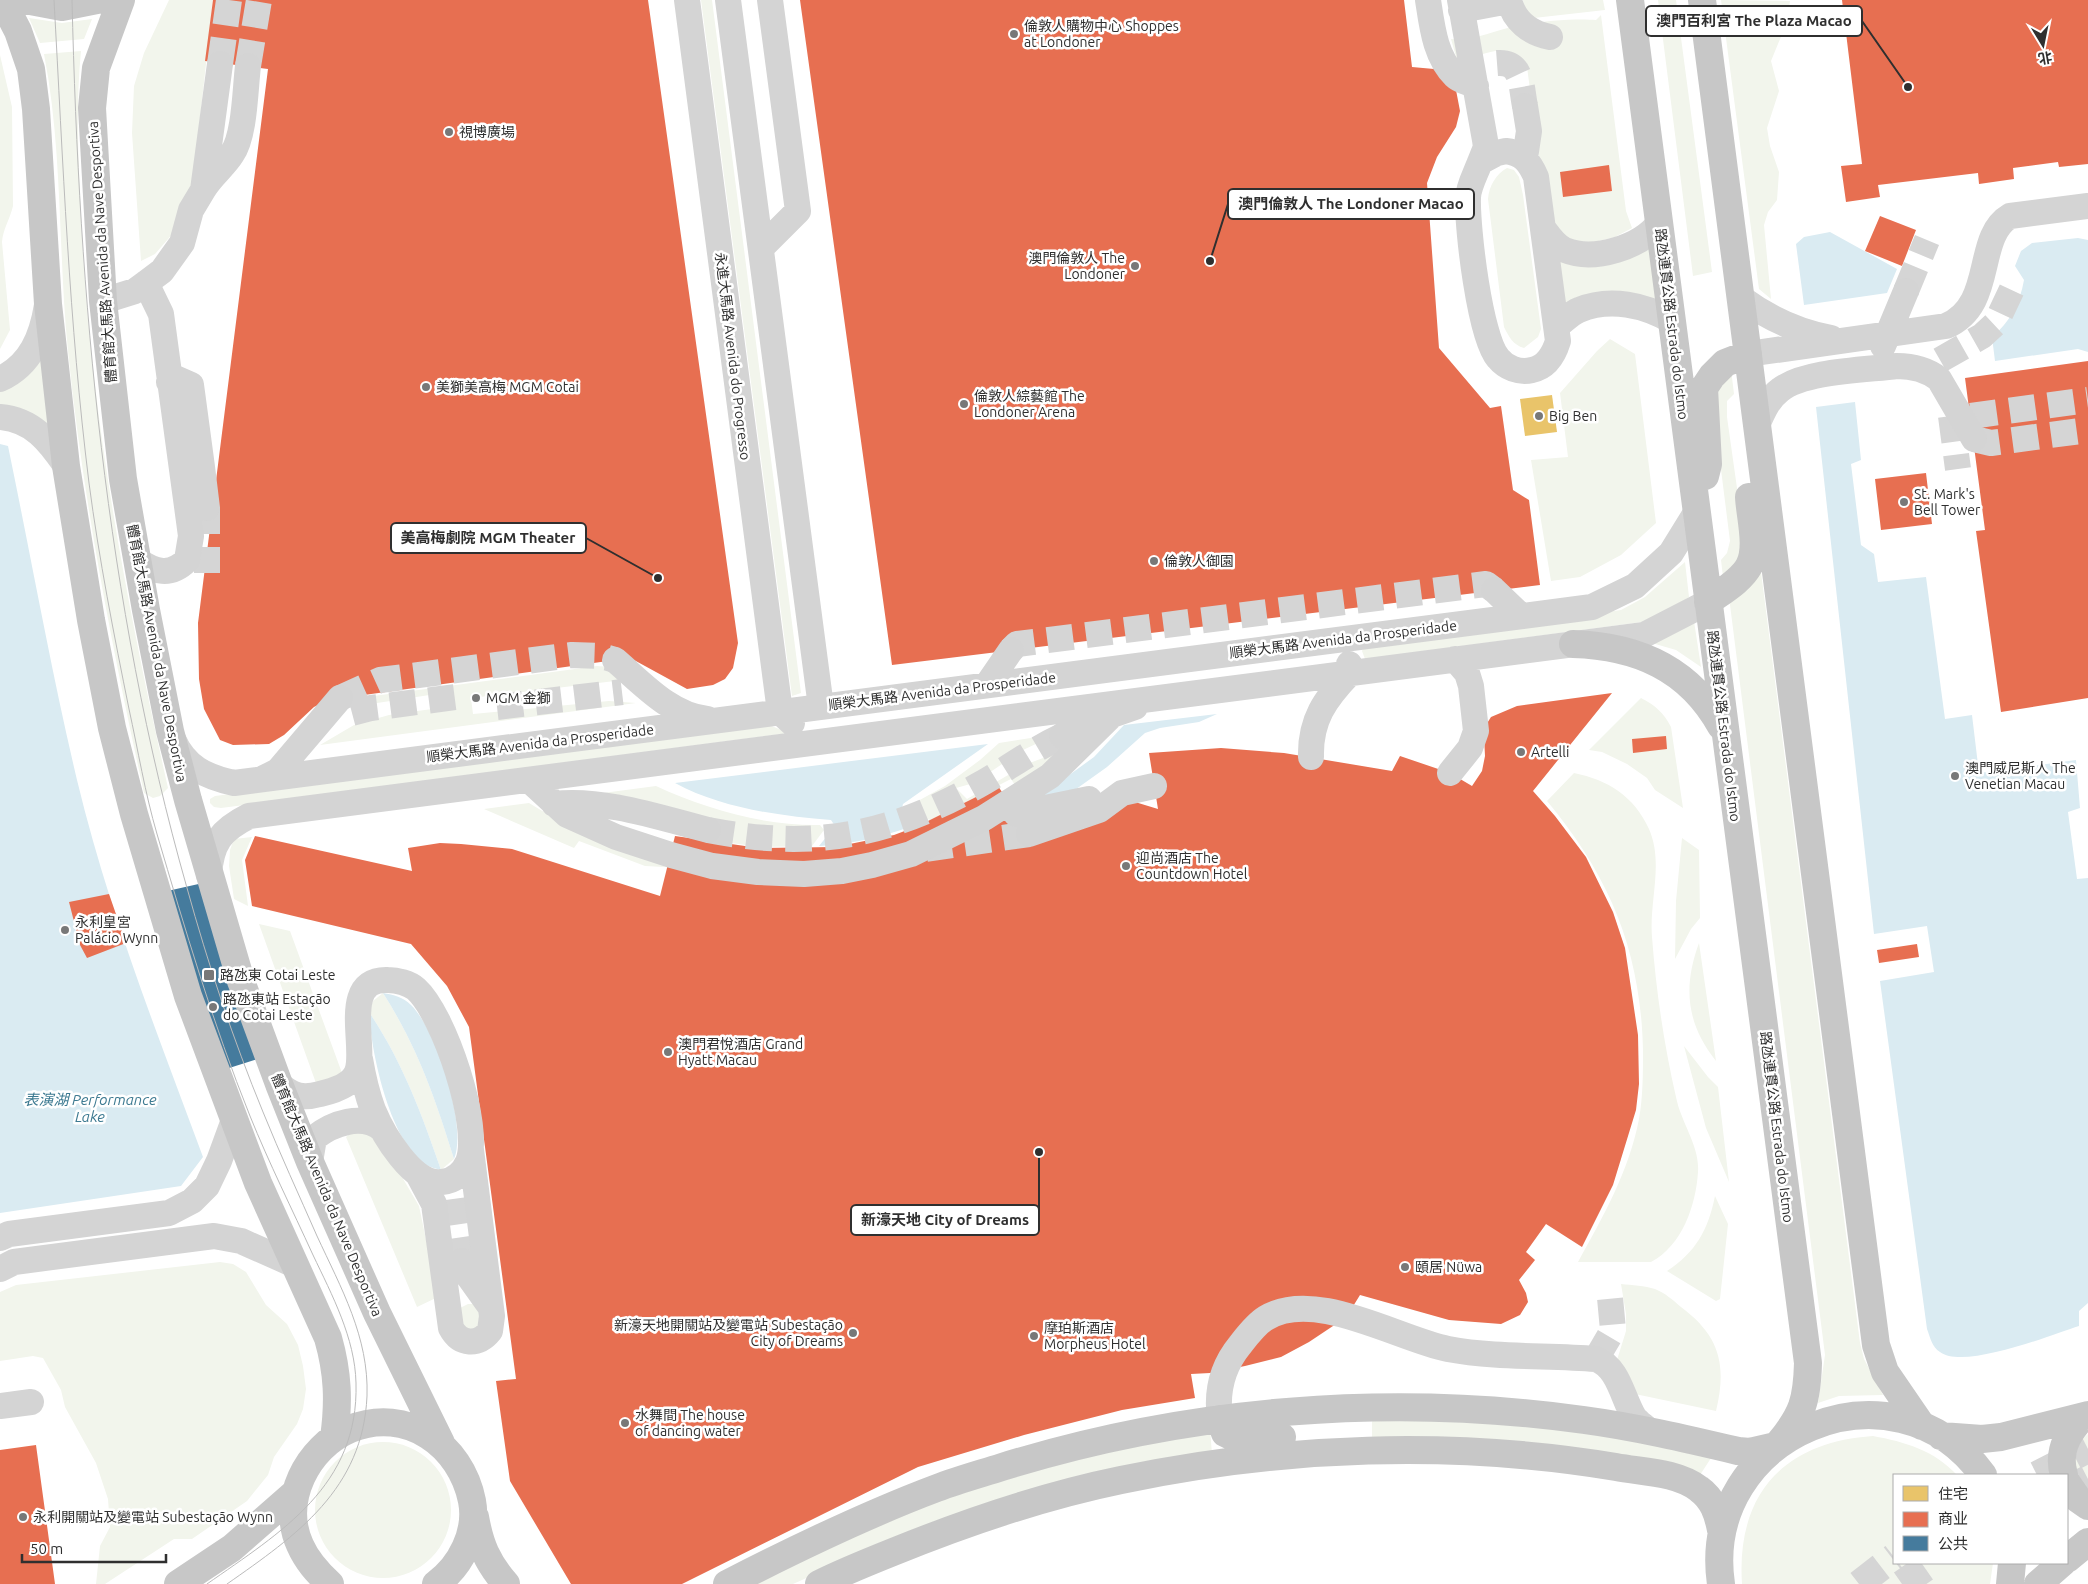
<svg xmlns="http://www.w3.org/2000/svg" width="2088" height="1584" font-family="Ubuntu,'Noto Sans SC',sans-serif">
  <rect width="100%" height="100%" fill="#fff"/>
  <path fill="#f2f5ec" d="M169 0H213L193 182 175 231 155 254 141 261 132 133 134 86 144 53Z
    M701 0H712L801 693 792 696Z
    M1523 0H1603L1605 10 1525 19Z
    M1658 0H1676L1712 272 1693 276Z
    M1721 0 1790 1 1787 22 1771 61 1779 91 1767 128 1770 146 1779 172 1777 200 1768 212 1764 225 1771 299 1759 289Z
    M1601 15 1626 211 1632 228 1615 237 1578 246 1548 224 1527 67C1504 37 1487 57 1457 60L1451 39C1471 41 1485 34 1504 29 1527 22 1572 18 1596 20Z
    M29 18 62 23 92 19 84 39 40 43Z
    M81 51C75 112 79 174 82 236 92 423 127 606 168 788L160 796 153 798 144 793C112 647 83 500 68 351 58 253 63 151 44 54Z
    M0 55 12 107 13 206C10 219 3 229 2 242L10 330 0 349Z
    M1507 168 1514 170 1519 177 1523 195 1541 329 1538 337 1524 348C1513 345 1509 337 1504 327L1488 199C1489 186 1496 174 1507 168Z
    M1654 237 1663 310 1560 316 1551 247Z
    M1610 339 1635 354 1656 523 1621 555 1580 577 1551 581 1531 460 1568 457 1560 393 1597 351Z
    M42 357 48 428 0 410V392Z
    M1731 369 1734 394 1727 401V417L1745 545 1740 561 1723 577 1721 560 1727 553 1730 541 1713 406 1715 386Z
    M1685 562 1689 597 1657 620 1365 659 1362 651 1364 647 1621 610 1645 597Z
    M1758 569 1761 572 1860 1343 1864 1359 1883 1395 1839 1396 1818 1403 1825 1355 1728 589Z
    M1694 621 1701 667 1676 650 1645 641C1663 636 1680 633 1694 621Z
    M597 666 610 667 631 682 615 681 471 698 473 714 609 701 636 703 320 745 354 725 389 715 439 708 436 694 351 707 343 711 351 699Z
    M1641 698C1655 705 1664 713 1671 727L1683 808 1655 790 1647 778 1627 764 1602 752 1589 750Z
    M762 725H769L789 733 221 808 214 807 210 803V799L215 796Z
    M1057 734 1023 750 974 783 956 788 967 799 1027 764 1067 749 1017 788 1011 779 930 820 909 811V806L945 786 980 760 999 743Z
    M1574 773C1608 780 1634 796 1649 829 1664 863 1649 901 1652 937 1656 990 1664 1045 1676 1097 1681 1123 1700 1146 1698 1172 1696 1205 1682 1246 1651 1262H1578C1603 1217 1629 1171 1639 1119 1643 1097 1643 1073 1643 1051 1641 951 1610 877 1547 801Z
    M656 786C706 809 764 826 820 825L824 830 812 846 761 847 716 841 730 828 687 820 588 795Z
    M529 803 554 818 667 864 664 867 645 866 579 841 574 848 484 809Z
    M252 837 242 860 248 906 234 899 229 866 230 850 234 839Z
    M1682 838 1699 850 1700 918 1691 929 1675 959 1676 901Z
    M259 924 290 931 342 1073 317 1086Z
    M1699 943 1716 1061C1686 1023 1683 987 1699 943Z
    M383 993C418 1048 435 1098 454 1159L441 1170C422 1114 402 1061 369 1012L373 1001Z
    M1684 1046 1708 1077 1718 1087 1729 1182 1706 1128Z
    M352 1132 378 1136 419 1206 438 1297 417 1307 346 1137Z
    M1715 1196 1728 1224 1720 1299 1716 1301 1667 1271C1696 1252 1708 1230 1715 1196Z
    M220 1262 233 1264 246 1272 266 1305 287 1324 298 1345 303 1366 306 1389 303 1409 297 1424 274 1457 268 1475 247 1501 192 1539H174L105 1584H96L100 1546 110 1527 108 1499 96 1463 65 1407 61 1390 43 1358 33 1356 0 1361V1292L16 1285Z
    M1621 1284C1632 1285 1645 1286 1655 1289 1665 1293 1673 1300 1681 1307 1720 1336 1727 1365 1716 1411L1635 1394 1617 1360 1626 1331V1314Z
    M468 1304H474L485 1314 473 1334 455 1317 460 1308Z
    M1372 1414 1599 1432 1713 1455 1700 1475 1372 1442Z
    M1210 1429 1212 1454 1030 1492 935 1521 793 1584H742L927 1500 1023 1469Z
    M2088 1434V1485C2069 1470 2071 1448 2088 1434Z
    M1873 1436C1905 1442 1934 1450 1957 1475H1894V1563H1993L1990 1584H1742C1736 1494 1784 1442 1873 1436Z
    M315 1510a68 68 0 1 1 136 0a68 68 0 1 1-136 0Z"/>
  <path fill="#daebf2" d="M1830 232 1897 269 1887 293 1804 305 1796 244 1804 237Z
    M2078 238 2088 240V352L2078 349 1995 361 1992 337C2010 322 2020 303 2024 280L2015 266 2021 251 2032 243Z
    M1855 402 1861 460 1851 464 1861 545 1874 554 1878 582 1926 577 1945 719 1972 715 1979 773 2076 760 2080 808 2068 812 2077 879 2088 878V1303L2079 1311V1326C2051 1335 1964 1370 1940 1352 1932 1347 1930 1337 1927 1329L1880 981 1934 972 1927 926 1874 934 1816 407Z
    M0 444 8 446C31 557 51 670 77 780 108 909 157 1033 203 1157L181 1186 0 1213Z
    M1217 714 1199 722 1160 728 1145 733 1107 767 1072 792 1032 802 1094 757 1124 725Z
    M988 744 903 804 901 813 923 822C890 835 855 844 819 846L835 826 831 820C779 816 721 808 675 783Z
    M383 993C394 995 403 997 411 1005 436 1029 468 1126 454 1159 435 1098 418 1048 383 993Z
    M369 1012C402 1061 422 1114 441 1170 436 1169 431 1167 426 1165 390 1142 371 1052 369 1012Z"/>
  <path fill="#e9c46a" d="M1552 395 1557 432 1525 436 1520 399Z"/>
  <path fill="#e76f51" d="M213 0H648L738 643 733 668 725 679 713 685 687 689 634 660H615L328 700 314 707 284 735 269 744 233 745 220 740 204 709 199 679 198 623 268 69 205 61Z
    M800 0H1404L1412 67 1434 69 1456 90 1460 111 1456 127 1437 157 1427 183 1439 348 1490 408 1501 406 1513 490 1529 500 1540 585 892 665Z
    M1842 0H2088V164L2059 167 2058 162 2013 168 2014 179 1979 184 1978 173 1878 185 1880 197 1846 202 1841 166 1862 164Z
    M1609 165 1612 191 1563 197 1560 172Z
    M1880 216 1916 230 1902 266 1865 251Z
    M2088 361V698L2001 712 1976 531 1985 530 1965 378Z
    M1926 473 1932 524 1881 530 1875 479Z
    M1612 693 1533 791 1555 816 1586 857 1613 912 1625 948 1638 1035 1639 1084 1636 1110 1613 1185 1582 1247 1546 1224 1526 1252 1535 1260 1519 1280 1526 1293 1528 1302 1520 1315 1501 1324 1449 1320 1360 1295 1352 1308 1336 1324 1309 1342 1281 1357 1245 1366 1210 1373 1191 1374 1195 1398 1122 1410 1024 1435 918 1467 682 1584H571L510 1481 496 1381 516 1379 469 1027 447 986 411 944 252 906 245 860 255 836 412 871 408 848 440 843 461 844 512 849 660 896 675 836 759 848 835 847 894 835 918 826 998 786 1010 804 1135 802 1158 809 1149 753 1221 748 1284 753 1392 771 1400 756 1450 773 1472 786 1482 771 1485 756 1484 736 1486 725 1491 717 1517 706Z
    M1666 736 1667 749 1633 753 1632 739Z
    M109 894 126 943 87 958 80 945 69 902Z
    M1917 944 1919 957 1879 963 1877 950Z
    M36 1445 55 1584H0V1450Z"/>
  <path fill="#457b9d" d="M203 883 261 1058 204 1076 145 896Z"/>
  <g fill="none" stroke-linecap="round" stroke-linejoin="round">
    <path stroke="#d5d5d5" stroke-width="26" stroke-dasharray="26 13" stroke-linecap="butt" d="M1497 63C1523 61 1521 87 1525 106
      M220 64 229 0
      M248 66 259 0
      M1906 291 1927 240
      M1940 360 1982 336 1996 323 2013 287
      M1951 416 1958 469
      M1971 416 2088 400
      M1974 439 1991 443 2088 430
      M207 508V579
      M1011 650 1017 644 1486 584 1494 590
      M340 698 380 680 572 655 601 656 615 660
      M497 707 622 692
      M352 713 371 708 456 697
      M708 830C812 850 885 837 977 786 1006 770 1032 750 1062 736
      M926 849 1029 834
      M453 1199 462 1261
      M1596 1359 1613 1330 1609 1287"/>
    <path stroke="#d5d5d5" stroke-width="28" stroke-dasharray="28 14" stroke-linecap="butt" d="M2037 1475 2088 1449
      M2067 1490 2088 1479
      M1859 1584 1894 1557
      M1902 1584 1932 1563"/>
    <path stroke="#d4d4d4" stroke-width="26" d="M687 0 780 712 792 723
      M728 0 821 707
      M1428 0C1432 26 1435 57 1455 76 1460 81 1470 83 1476 86
      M1460 0 1485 140 1486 147 1480 162
      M1509 0C1514 21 1530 33 1550 37
      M1461 10 1509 1
      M1525 106 1529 131 1525 158
      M1506 151C1523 153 1530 163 1536 177L1558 341C1554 354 1547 367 1532 370 1519 373 1506 368 1498 358 1480 338 1467 228 1468 198 1468 187 1476 173 1480 162L1497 153Z
      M203 190C211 176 224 167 232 154 245 135 245 90 248 66
      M1543 228C1549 236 1555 246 1565 250 1594 262 1641 247 1659 223
      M761 248 798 211 770 0
      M1741 298C1768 318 1798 332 1831 338
      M103 301 135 291 146 283 162 271 182 243 191 210 203 190 220 64
      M1557 326C1564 321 1571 313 1579 310 1610 297 1645 305 1672 321
      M1883 346 1906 291
      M1748 354 1946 326C1996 305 1974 237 2010 216L2088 206
      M0 379C31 365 42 336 47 305
      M169 382 175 378 191 385 202 467 184 471
      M0 417C33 420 49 441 66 466
      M1757 425C1763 412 1768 399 1780 390 1804 371 1865 370 1897 366 1913 366 1926 369 1939 379L1974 439
      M202 467 207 508
      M137 560C155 572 170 577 187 560L191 536 161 314 146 283
      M1494 590 1521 616
      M615 660C642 683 670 715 707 719
      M987 685 1011 650
      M1062 736 1102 719
      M173 739C185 767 206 777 234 783L1592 607 1635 586 1671 553 1697 511
      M1311 757C1310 720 1325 699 1350 673L1349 664
      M1450 773 1470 748 1476 731 1471 686 1467 673 1455 659
      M264 778 278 771 340 698
      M529 780 567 815 616 837 671 855 712 866 758 872 804 874 842 871 872 865 911 854 984 818 1050 776 1112 715 1135 707
      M554 804C602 798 661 818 708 830
      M1016 814 1089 799
      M1029 834 1099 810 1122 793 1154 786
      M209 875C211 843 221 830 249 816L1644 635 1708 602
      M279 1084C293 1096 302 1099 320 1094 333 1091 352 1085 357 1072 367 1048 339 978 388 980 397 980 409 983 416 989 444 1014 482 1127 468 1162 463 1173 454 1181 442 1182 413 1186 383 1134 373 1110 367 1094 363 1077 360 1059
      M310 1162 314 1138C333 1123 362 1113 382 1129
      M419 1176 434 1204 451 1328C460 1345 478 1346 490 1331L492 1316 471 1150
      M0 1238 9 1234 169 1213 192 1201 207 1186 219 1161 234 1120
      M462 1261 469 1277 489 1305
      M0 1269 14 1262 214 1236 241 1241 295 1265
      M0 1406 31 1402
      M1220 1419C1216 1391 1222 1367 1240 1345 1247 1336 1256 1324 1266 1318 1315 1288 1398 1339 1448 1349 1496 1358 1547 1355 1596 1359 1619 1368 1622 1397 1634 1417 1638 1422 1644 1426 1649 1431"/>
    <path stroke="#c7c7c7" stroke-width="28" d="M2 0 18 31 31 69 36 109 48 304 66 466 91 620 112 728 134 814 188 996 258 1183 328 1338C338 1373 339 1402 334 1438
      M25 0 62 7 97 0
      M121 0 96 68 92 108 103 301 123 479 146 610 170 731 188 800 241 981 279 1084 310 1162 377 1313 441 1443
      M1630 0 1808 1363C1807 1400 1803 1414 1779 1443
      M1702 0 1876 1345 1885 1372 1922 1426
      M1705 476 1708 464 1704 388 1712 376 1725 363 1748 354
      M1708 602C1721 592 1741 581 1749 566 1759 548 1750 517 1749 497
      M1573 644C1637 646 1689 668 1721 726
      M1220 1419 1225 1433 1239 1440 1282 1437
      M1941 1436 1982 1439 2001 1437 2088 1415
      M2064 1475C2057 1452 2067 1434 2082 1418
      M2067 1483 2078 1499 2088 1506
      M475 1517C480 1545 487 1562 506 1584
      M2067 1559 2088 1542
      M178 1584 232 1548 296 1492
      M330 1584C317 1572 307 1561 300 1545 280 1501 307 1447 350 1429 407 1406 461 1445 472 1501 478 1532 461 1566 436 1584
      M727 1584C795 1549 865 1515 937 1488 958 1480 980 1474 1002 1467 1189 1409 1390 1393 1584 1420 1636 1427 1687 1439 1738 1451L1750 1452 1776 1446
      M819 1584C843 1572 868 1562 893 1552 967 1522 1043 1496 1121 1480 1282 1446 1454 1440 1616 1467 1643 1472 1677 1472 1699 1489 1713 1499 1718 1514 1721 1530
      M1721 1584C1699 1434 1895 1352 1983 1475
      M2010 1584 2012 1563
      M2038 1584 2062 1563"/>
    <path stroke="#bbb" stroke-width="1" d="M54 0C63 161 69 323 89 483 99 559 114 635 129 709 138 750 145 793 157 834 185 929 213 1024 250 1116 269 1163 292 1209 313 1255 332 1295 355 1338 356 1383 359 1486 281 1532 207 1584
      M72 0C79 298 105 600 187 888 208 964 233 1039 263 1112 280 1154 299 1195 317 1236 341 1288 369 1337 367 1396 363 1489 297 1535 227 1584"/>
  </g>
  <g fill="#787878" stroke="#fff" stroke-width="2">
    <circle cx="1014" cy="34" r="5"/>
    <circle cx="449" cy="132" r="5"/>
    <circle cx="1135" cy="266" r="5"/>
    <circle cx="426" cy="387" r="5"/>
    <circle cx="964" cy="404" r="5"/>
    <circle cx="1539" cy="416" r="5"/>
    <circle cx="1904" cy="502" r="5"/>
    <circle cx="1154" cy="561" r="5"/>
    <circle cx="476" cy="698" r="5"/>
    <circle cx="1521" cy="752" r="5"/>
    <circle cx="1955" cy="776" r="5"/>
    <circle cx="1126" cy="866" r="5"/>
    <circle cx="65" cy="930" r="5"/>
    <rect x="203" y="969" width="12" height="12" rx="2.5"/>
    <circle cx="213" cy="1007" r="5"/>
    <circle cx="668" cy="1052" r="5"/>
    <circle cx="1405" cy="1267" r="5"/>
    <circle cx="853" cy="1333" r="5"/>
    <circle cx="1034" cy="1336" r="5"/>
    <circle cx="625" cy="1423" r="5"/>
    <circle cx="23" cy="1517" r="5"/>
  </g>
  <g text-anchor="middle" stroke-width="5" stroke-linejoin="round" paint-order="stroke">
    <g font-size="14" fill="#2f2f2f" stroke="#fff" text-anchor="start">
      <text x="1024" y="31">倫敦人購物中心 Shoppes<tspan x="1024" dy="16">at Londoner</tspan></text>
      <text x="459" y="137">視博廣場</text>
      <text x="1125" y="263" text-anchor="end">澳門倫敦人 The<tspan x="1125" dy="16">Londoner</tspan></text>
      <text x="436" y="392">美獅美高梅 MGM Cotai</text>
      <text x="974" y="401">倫敦人綜藝館 The<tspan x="974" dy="16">Londoner Arena</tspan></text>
      <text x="1549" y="421">Big Ben</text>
      <text x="1914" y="499">St. Mark's<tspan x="1914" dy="16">Bell Tower</tspan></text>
      <text x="1164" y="566">倫敦人御園</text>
      <text x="486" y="703">MGM 金獅</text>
      <text x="1531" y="757">Artelli</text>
      <text x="1965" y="773">澳門威尼斯人 The<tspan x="1965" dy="16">Venetian Macau</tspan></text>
      <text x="1136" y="863">迎尚酒店 The<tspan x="1136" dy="16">Countdown Hotel</tspan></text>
      <text x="75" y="927">永利皇宮<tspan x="75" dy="16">Palácio Wynn</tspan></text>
      <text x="220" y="980">路氹東 Cotai Leste</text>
      <text x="223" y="1004">路氹東站 Estação<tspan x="223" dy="16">do Cotai Leste</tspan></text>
      <text x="678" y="1049">澳門君悅酒店 Grand<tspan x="678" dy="16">Hyatt Macau</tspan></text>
      <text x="1415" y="1272">頤居 Nüwa</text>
      <text x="843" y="1330" text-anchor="end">新濠天地開關站及變電站 Subestação<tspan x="843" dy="16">City of Dreams</tspan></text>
      <text x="1044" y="1333">摩珀斯酒店<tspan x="1044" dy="16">Morpheus Hotel</tspan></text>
      <text x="635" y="1420">水舞間 The house<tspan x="635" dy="16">of dancing water</tspan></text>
      <text x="33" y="1522">永利開關站及變電站 Subestação Wynn</text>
    </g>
    <g font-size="14" fill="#2f2f2f" stroke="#fff">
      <text transform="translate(102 252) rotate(-94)" y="5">體育館大馬路 Avenida da Nave Desportiva</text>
      <text transform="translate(1672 324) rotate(83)" y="5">路氹連貫公路 Estrada do Istmo</text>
      <text transform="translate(733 356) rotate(83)" y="5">永進大馬路 Avenida do Progresso</text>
      <text transform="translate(1343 639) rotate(-7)" y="5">順榮大馬路 Avenida da Prosperidade</text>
      <text transform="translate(157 653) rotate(79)" y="5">體育館大馬路 Avenida da Nave Desportiva</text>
      <text transform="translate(942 691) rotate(-7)" y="5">順榮大馬路 Avenida da Prosperidade</text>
      <text transform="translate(1724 726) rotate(83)" y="5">路氹連貫公路 Estrada do Istmo</text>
      <text transform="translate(540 743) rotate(-7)" y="5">順榮大馬路 Avenida da Prosperidade</text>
      <text transform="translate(1777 1127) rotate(83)" y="5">路氹連貫公路 Estrada do Istmo</text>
      <text transform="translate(327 1195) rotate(67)" y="5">體育館大馬路 Avenida da Nave Desportiva</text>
    </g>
    <g font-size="15" font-style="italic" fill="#3d7a91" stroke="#fff">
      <text x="90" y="1105">表演湖 Performance<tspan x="90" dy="17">Lake</tspan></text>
    </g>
  </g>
  <path fill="none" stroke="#2f2f2f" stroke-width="2" d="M1908 87L1862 21M1210 261L1228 204M658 578L586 538M1039 1152L1039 1220"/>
  <g fill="#2f2f2f" stroke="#fff" stroke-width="2">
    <circle cx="1908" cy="87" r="5"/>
    <circle cx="1210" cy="261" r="5"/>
    <circle cx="658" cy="578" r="5"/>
    <circle cx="1039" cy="1152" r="5"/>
  </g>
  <g fill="#fff" stroke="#2f2f2f" stroke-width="2">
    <rect x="1646" y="6" width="216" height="30" rx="5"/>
    <rect x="1228" y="189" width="246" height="30" rx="5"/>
    <rect x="391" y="523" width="195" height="30" rx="5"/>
    <rect x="851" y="1205" width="188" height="30" rx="5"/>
  </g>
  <g font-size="15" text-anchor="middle" font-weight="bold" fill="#2f2f2f">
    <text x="1754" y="26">澳門百利宮 The Plaza Macao</text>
    <text x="1351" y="209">澳門倫敦人 The Londoner Macao</text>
    <text x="488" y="543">美高梅劇院 MGM Theater</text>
    <text x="945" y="1225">新濠天地 City of Dreams</text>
  </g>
  <rect x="1893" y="1474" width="175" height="90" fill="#ffffff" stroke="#acacac"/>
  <rect x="1903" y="1486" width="25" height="15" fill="#e9c46a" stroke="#acacac"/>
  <text x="1938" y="1499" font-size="15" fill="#2f2f2f">住宅</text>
  <rect x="1903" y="1512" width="25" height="15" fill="#e76f51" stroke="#acacac"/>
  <text x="1938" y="1524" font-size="15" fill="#2f2f2f">商业</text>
  <rect x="1903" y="1536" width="25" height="15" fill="#457b9d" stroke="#acacac"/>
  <text x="1938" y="1549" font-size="15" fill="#2f2f2f">公共</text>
  <g transform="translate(2043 45) rotate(170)" stroke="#ffffff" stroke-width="4" paint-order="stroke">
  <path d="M0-4L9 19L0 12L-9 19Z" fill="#2f2f2f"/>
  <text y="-8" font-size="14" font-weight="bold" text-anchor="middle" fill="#2f2f2f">北</text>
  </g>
  <path d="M22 1554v8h144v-8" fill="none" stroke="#2f2f2f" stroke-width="2.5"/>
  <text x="30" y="1554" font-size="15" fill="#2f2f2f" stroke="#ffffff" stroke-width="4" paint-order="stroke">50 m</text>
</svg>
